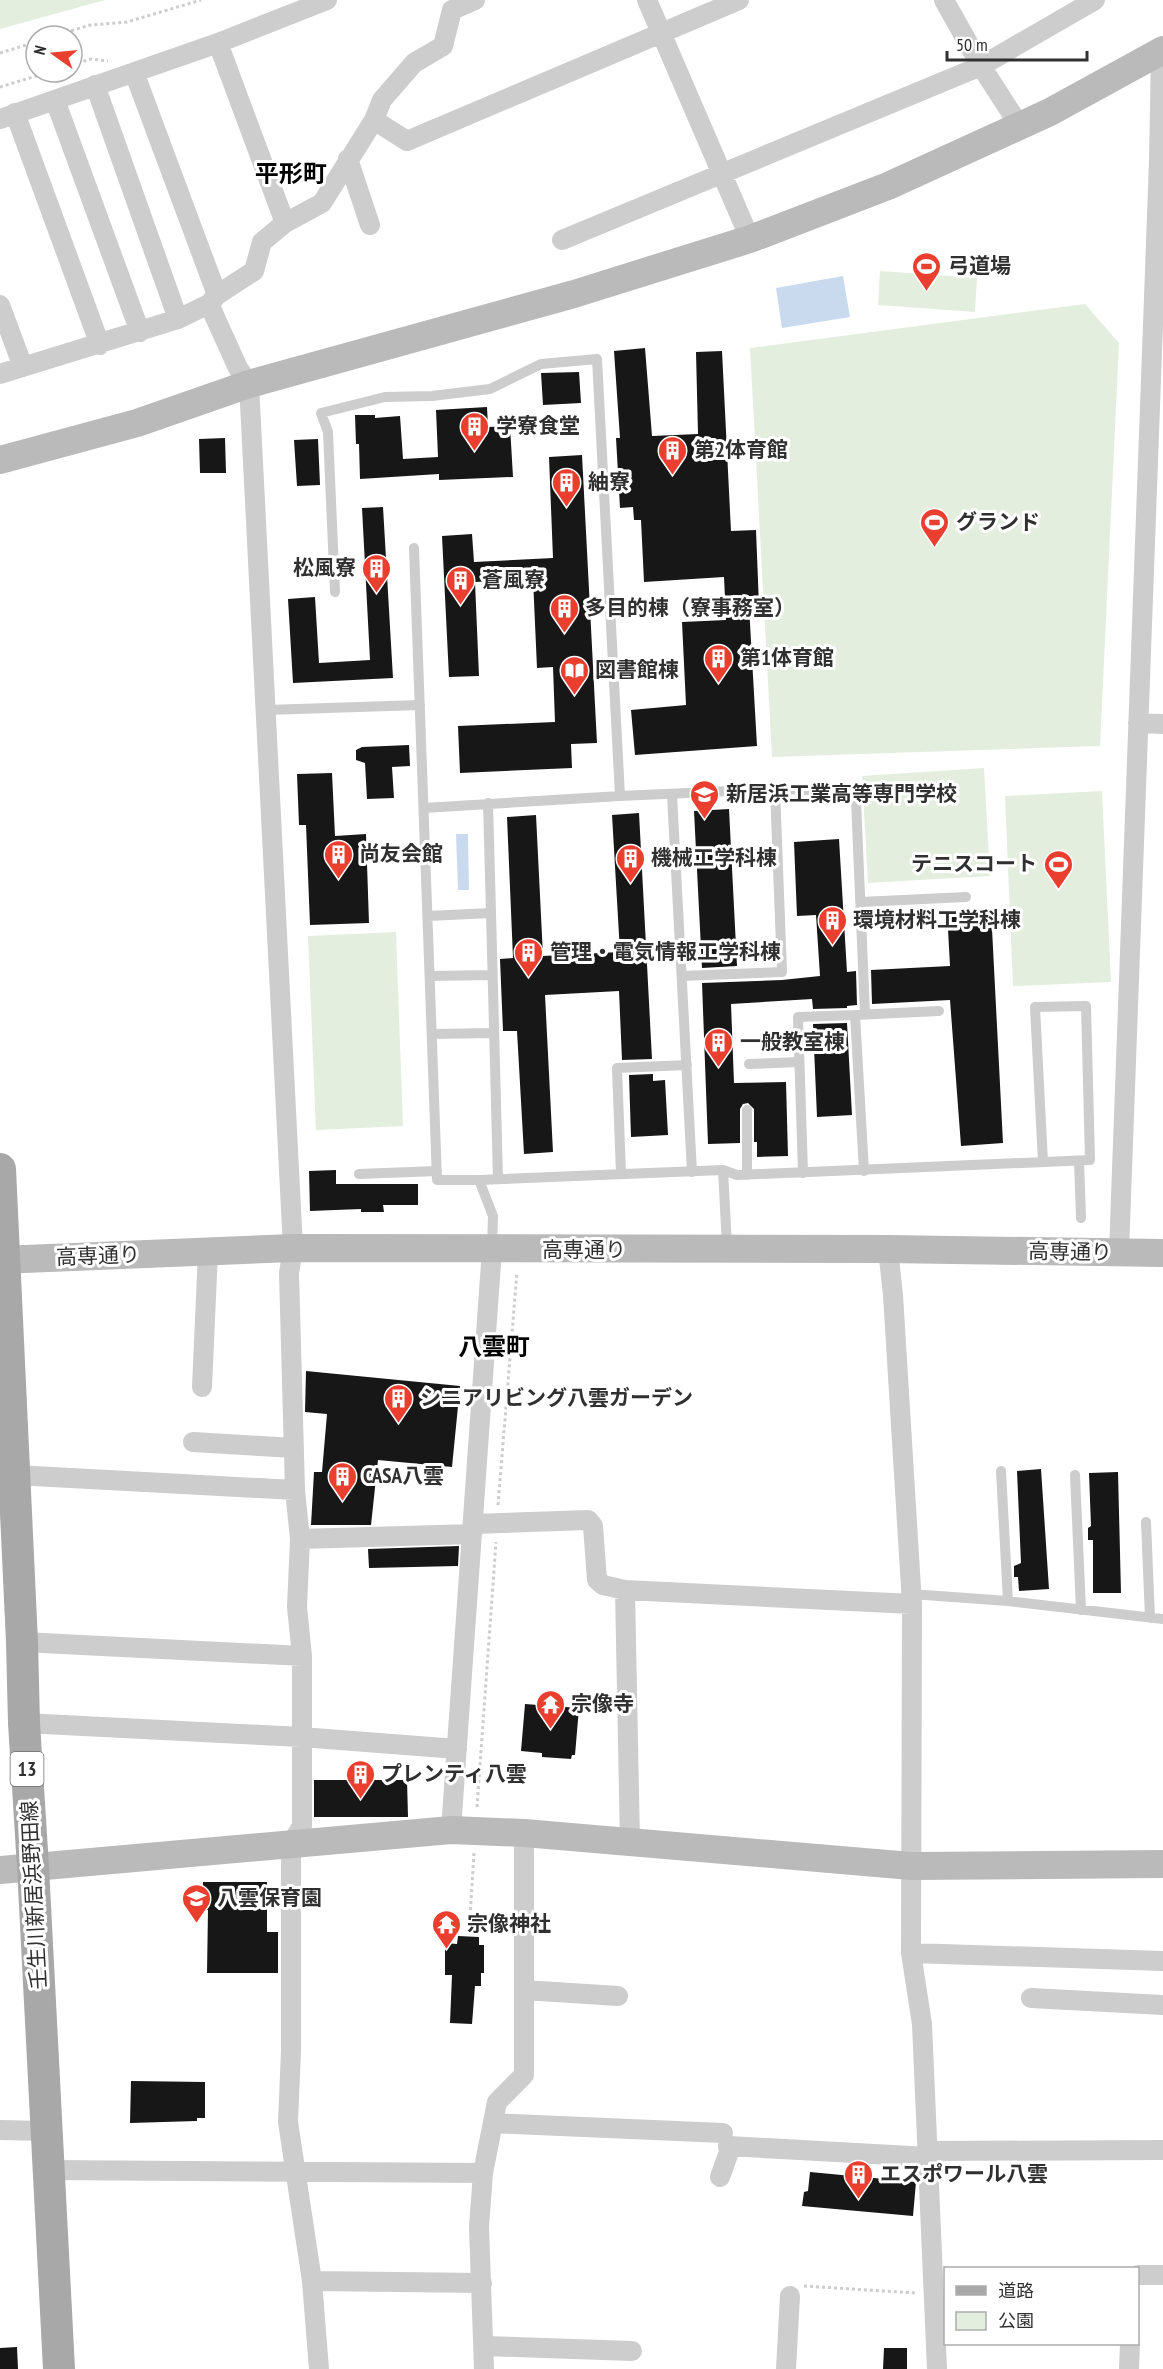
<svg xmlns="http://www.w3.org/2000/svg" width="1163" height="2369" font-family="'PT Sans Narrow','Noto Sans JP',sans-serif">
  <rect width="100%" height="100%" fill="#fff"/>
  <path fill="#e4eede" d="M0 0H105L0 29Z
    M880 271 977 278 975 312 878 305Z
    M1085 304 1119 343 1100 746 772 757 750 348Z
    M984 768 990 876 868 883 862 776Z
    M1102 791 1111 982 1013 986 1005 796Z
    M396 932 403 1126 316 1130 308 936Z"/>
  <path fill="#cadaee" d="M843 276 850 317 782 328 776 288Z
    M456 834H468L469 890H458Z"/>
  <path fill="#171717" d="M645 348 652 436 698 434 696 352 722 351 731 531 756 530 759 606H749L757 746 635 755 631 710 686 705 682 622 726 620 724 577 644 582 641 520H634L633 507 620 508 616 438H620L614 351Z
    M579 372 581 403 543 405 541 373Z
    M487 407 488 427 510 426 513 477 439 480V474L360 479 359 444H356L355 415H375V418L400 416 403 459 438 457 436 410Z
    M225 438 226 473H200L199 439Z
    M318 439 320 485 297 486 294 440Z
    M582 455 597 743 571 744 572 768 460 773 458 726 555 722 553 667 537 668 533 579 475 582 479 676 449 677 442 536 472 534 474 562 553 558 549 457Z
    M383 507 393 678 293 683 288 599 315 597 319 663 370 660 362 508Z
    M409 745 410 766 392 767 394 798 367 799 365 763 356 760V750L362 747Z
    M332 773 335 836 366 834 369 923 310 925 306 825H299L297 774Z
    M729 809 737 966 702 968 694 811Z
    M639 813 652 1059 622 1060 619 991 545 995 553 1152 524 1154 517 1031H503L500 959 513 958 507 817 536 815 543 956 620 952 612 815Z
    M839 839 847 972 856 971 857 1005 847 1006V1008L813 1009 812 999 731 1004 734 1083 786 1082 788 1156 757 1157V1142H754V1109L748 1103 743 1104 740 1109V1143L708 1144 702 983 782 980 820 976 816 915 797 916 794 842Z
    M991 909 1003 1143 961 1146 950 1000 872 1004 871 970 950 966 947 911Z
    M847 1023 852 1115 817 1117 813 1024Z
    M653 1074V1081L665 1080 668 1135 631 1137 629 1075Z
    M336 1170V1184H418V1205H383L384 1212H361V1209L310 1211 309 1171Z
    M306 1371 460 1386 452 1467 378 1460 371 1525H311L314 1472H322L327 1414 305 1412Z
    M1041 1469 1049 1589 1019 1591 1018 1577H1014V1566L1021 1563 1017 1471Z
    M1118 1472 1121 1593H1093V1540H1088V1528L1091 1526 1089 1473Z
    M459 1546 458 1566 369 1568 368 1549Z
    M525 1704 579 1708 575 1755H572L571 1759 542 1757V1753L521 1751Z
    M314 1780H407L408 1817H314Z
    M203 1882H267V1932H278V1973H207L208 1910H202Z
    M458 1936 479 1937V1945H484V1973H481V1986H475L472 2024 450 2023 452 1975H445V1943L457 1944Z
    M131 2081 205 2082V2118H197V2121L130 2123Z
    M810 2172 916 2182 913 2216 802 2206 804 2192 808 2191Z
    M17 2347 18 2369H0V2348Z
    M884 2348H907V2369H883Z"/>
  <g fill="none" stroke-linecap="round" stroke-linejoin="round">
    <path stroke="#cdcdcd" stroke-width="3" stroke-dasharray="3 3" stroke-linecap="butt" d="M54 36 90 25 127 22 201 0
      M0 53 36 42
      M72 65 91 59 108 61
      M0 87 49 72
      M498 1505 517 1272
      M477 1807 496 1542
      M469 1934 474 1853
      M804 2286 915 2293"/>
    <path stroke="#cdcdcd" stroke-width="10" d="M414 548 437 1180H479
      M335 592 328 432 321 413 385 397 432 396 490 389 541 364 597 359 620 796 775 789
      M266 710 420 705
      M672 795 692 1172
      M488 803 491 913
      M424 808 620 796
      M861 902 966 897
      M428 916 491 913 498 1179
      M430 976 492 975
      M682 976 782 972 775 789 848 791 856 800 865 1014
      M432 1034 494 1033
      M749 1064 799 1062
      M1079 1161 1081 1218
      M723 1170 737 1175 1090 1160 1086 1006 1035 1007 1043 1162
      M864 1171 855 1015 939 1011
      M803 1173 798 1017 855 1015
      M359 1174 437 1171
      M621 1174 617 1068 687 1065
      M747 1175V1110
      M492 1249 493 1216 479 1180 723 1170 727 1246
      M1001 1471 1008 1601
      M1075 1475 1081 1610
      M1146 1522 1150 1618
      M911 1594 1008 1601 1163 1619"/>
    <path stroke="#cdcdcd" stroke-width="20" d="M647 0 750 239
      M944 0 981 66 1019 125
      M134 72 217 295
      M95 85 178 319
      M55 100 140 332
      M15 113 100 345
      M0 119 218 43 327 0
      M374 120 407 141 739 0
      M348 159 370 225
      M285 223 322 203 374 120 382 100 414 63 443 46 452 10 475 0
      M562 240 981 66 1095 0
      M209 304 238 368 249 384 293 1248 289 1273 295 1490 300 1539 297 1607 302 1656V1826L291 1844V2051L288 2122 312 2281 319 2369
      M0 305 23 367
      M0 374 178 319 209 304 217 295 254 271 262 242 285 223 218 43
      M1138 723 1163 724
      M888 1249 893 1295 912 1604 911 1953 922 2024 937 2369
      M1119 1252 1159 161 1161 51
      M202 1387 208 1252
      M193 1442 294 1448
      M15 1475 295 1490
      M473 1524 588 1520 593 1526 597 1580 603 1585 625 1590 912 1604
      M300 1539 472 1534
      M625 1590 630 1843
      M22 1642 302 1656
      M24 1723 301 1737 457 1749
      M451 1830 492 1249
      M911 1953 1163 1961
      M524 1990 618 1996
      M1031 1998 1163 2005
      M493 2123 723 2133
      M0 2130 46 2131
      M928 2151 1163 2150
      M48 2170 483 2173
      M720 2177 729 2152 728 2146 928 2157
      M1138 2275H1163
      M312 2281 482 2283
      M484 2346 632 2351
      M484 2369 479 2227 483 2173 497 2102 524 2075V1833
      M786 2369 790 2296
      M1129 2369 1130 2344"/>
    <path stroke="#bababa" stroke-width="28" d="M0 460 137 423 249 384 574 294 750 239 888 186 1050 112 1163 50
      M0 1260 293 1248 888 1249 1163 1253
      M0 1870 451 1830 524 1833 911 1866 1163 1864"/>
    <path stroke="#a8a8a8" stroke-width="32" d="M0 1169 22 1642 24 1723 33 1867 59 2369"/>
  </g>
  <defs>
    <symbol id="stadium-pin" viewBox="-11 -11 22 30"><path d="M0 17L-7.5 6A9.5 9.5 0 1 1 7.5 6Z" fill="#ea3e2f" stroke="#fff"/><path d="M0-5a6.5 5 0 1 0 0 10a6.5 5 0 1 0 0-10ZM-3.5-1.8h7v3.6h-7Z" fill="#fff"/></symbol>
    <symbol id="building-pin" viewBox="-11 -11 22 30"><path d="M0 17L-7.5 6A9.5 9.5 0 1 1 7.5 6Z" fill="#ea3e2f" stroke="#fff"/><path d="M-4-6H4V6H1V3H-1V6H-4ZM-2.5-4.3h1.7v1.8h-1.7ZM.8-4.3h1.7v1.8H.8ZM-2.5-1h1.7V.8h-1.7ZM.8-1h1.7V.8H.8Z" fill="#fff"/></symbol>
    <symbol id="library-pin" viewBox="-11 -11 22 30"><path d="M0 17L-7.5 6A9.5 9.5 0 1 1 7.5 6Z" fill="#ea3e2f" stroke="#fff"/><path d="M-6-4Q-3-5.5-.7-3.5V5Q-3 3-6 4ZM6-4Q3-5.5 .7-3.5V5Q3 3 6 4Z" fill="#fff"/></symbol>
    <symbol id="university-pin" viewBox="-11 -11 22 30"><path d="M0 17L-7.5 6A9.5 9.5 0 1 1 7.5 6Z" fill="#ea3e2f" stroke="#fff"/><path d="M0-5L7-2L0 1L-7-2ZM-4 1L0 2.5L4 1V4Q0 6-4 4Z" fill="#fff"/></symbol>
    <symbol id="temple-pin" viewBox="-11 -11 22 30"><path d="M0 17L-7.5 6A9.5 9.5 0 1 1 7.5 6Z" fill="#ea3e2f" stroke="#fff"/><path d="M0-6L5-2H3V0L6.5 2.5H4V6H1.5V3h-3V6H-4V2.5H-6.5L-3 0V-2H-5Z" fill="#fff"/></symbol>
    <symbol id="school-pin" viewBox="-11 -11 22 30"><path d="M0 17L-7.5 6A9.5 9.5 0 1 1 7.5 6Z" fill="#ea3e2f" stroke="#fff"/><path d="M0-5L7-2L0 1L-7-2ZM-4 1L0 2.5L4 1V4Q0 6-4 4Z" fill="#fff"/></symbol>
  </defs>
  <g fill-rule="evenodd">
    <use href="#stadium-pin" x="910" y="250" width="33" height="45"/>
    <use href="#building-pin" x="458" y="410" width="33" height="45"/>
    <use href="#building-pin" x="656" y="434" width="33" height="45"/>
    <use href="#building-pin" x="550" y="466" width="33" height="45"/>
    <use href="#stadium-pin" x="918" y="506" width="33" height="45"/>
    <use href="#building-pin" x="360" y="552" width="33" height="45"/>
    <use href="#building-pin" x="444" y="564" width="33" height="45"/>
    <use href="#building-pin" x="548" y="592" width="33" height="45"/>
    <use href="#building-pin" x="702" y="642" width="33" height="45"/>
    <use href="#library-pin" x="558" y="654" width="33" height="45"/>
    <use href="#university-pin" x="688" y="778" width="33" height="45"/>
    <use href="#building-pin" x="322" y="838" width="33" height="45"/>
    <use href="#building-pin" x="614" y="842" width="33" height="45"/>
    <use href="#stadium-pin" x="1042" y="848" width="33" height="45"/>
    <use href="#building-pin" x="816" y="904" width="33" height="45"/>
    <use href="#building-pin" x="512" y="936" width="33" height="45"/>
    <use href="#building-pin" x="702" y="1026" width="33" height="45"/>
    <use href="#building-pin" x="382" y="1382" width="33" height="45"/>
    <use href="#building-pin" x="326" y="1460" width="33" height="45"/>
    <use href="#temple-pin" x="534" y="1688" width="33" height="45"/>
    <use href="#building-pin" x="344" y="1758" width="33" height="45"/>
    <use href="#school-pin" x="180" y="1882" width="33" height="45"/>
    <use href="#temple-pin" x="430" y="1908" width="33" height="45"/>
    <use href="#building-pin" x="842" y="2158" width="33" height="45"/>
  </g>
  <g text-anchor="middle" stroke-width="6" stroke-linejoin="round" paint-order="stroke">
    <rect fill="#fff" stroke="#6e6e6e" stroke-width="1.5" x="10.5" y="1752" width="33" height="34" rx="4.5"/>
    <g font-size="20" font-weight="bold" fill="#303030">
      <text x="27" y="1776">13</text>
    </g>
    <g font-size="21" font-weight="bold" fill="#303030" stroke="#fff" text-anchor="start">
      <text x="948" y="273">弓道場</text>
      <text x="496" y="433">学寮食堂</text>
      <text x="694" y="457">第2体育館</text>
      <text x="588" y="489">紬寮</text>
      <text x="956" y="529">グランド</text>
      <text x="356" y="575" text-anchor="end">松風寮</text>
      <text x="482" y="587">蒼風寮</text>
      <text x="585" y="615">多目的棟（寮事務室）</text>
      <text x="740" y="665">第1体育館</text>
      <text x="595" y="677">図書館棟</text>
      <text x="726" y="801">新居浜工業高等専門学校</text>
      <text x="359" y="861">尚友会館</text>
      <text x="651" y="865">機械工学科棟</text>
      <text x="1037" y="871" text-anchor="end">テニスコート</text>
      <text x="853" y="927">環境材料工学科棟</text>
      <text x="550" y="959">管理・電気情報工学科棟</text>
      <text x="740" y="1049">一般教室棟</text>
      <text x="420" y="1405">シニアリビング八雲ガーデン</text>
      <text x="363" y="1483">CASA八雲</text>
      <text x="571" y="1711">宗像寺</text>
      <text x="381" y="1781">プレンティ八雲</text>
      <text x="217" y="1905">八雲保育園</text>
      <text x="467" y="1931">宗像神社</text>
      <text x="880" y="2181">エスポワール八雲</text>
    </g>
    <g font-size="21" fill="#303030" stroke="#fff">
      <text x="584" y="1257">高専通り</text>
      <text transform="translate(1070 1252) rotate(1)" y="7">高専通り</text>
      <text transform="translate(98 1256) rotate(-2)" y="7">高専通り</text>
      <text transform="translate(34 1895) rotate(-93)" y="7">壬生川新居浜野田線</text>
    </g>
    <g font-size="24" font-weight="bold" fill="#000" stroke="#fff">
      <text x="291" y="182">平形町</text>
      <text x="494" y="1355">八雲町</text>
    </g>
  </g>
  <rect x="944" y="2267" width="195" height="78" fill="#ffffff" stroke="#acacac" stroke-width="1.5"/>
  <rect x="956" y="2286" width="30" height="9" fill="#a8a8a8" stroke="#acacac" stroke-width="1.5"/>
  <text x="998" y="2297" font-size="18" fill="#303030">道路</text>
  <rect x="956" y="2312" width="30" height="18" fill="#e4eede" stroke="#acacac" stroke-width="1.5"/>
  <text x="998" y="2327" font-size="18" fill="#303030">公園</text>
  <g transform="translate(54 54) rotate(285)"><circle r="28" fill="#ffffff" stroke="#acacac" stroke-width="1.5"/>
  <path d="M0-4.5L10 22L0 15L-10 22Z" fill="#ea3e2f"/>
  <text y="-9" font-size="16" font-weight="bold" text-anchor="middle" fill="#303030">N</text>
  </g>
  <path d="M947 51v9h140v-9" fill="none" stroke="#303030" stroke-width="3"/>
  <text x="956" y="51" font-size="18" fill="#303030" stroke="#ffffff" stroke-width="4.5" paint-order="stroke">50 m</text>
</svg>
